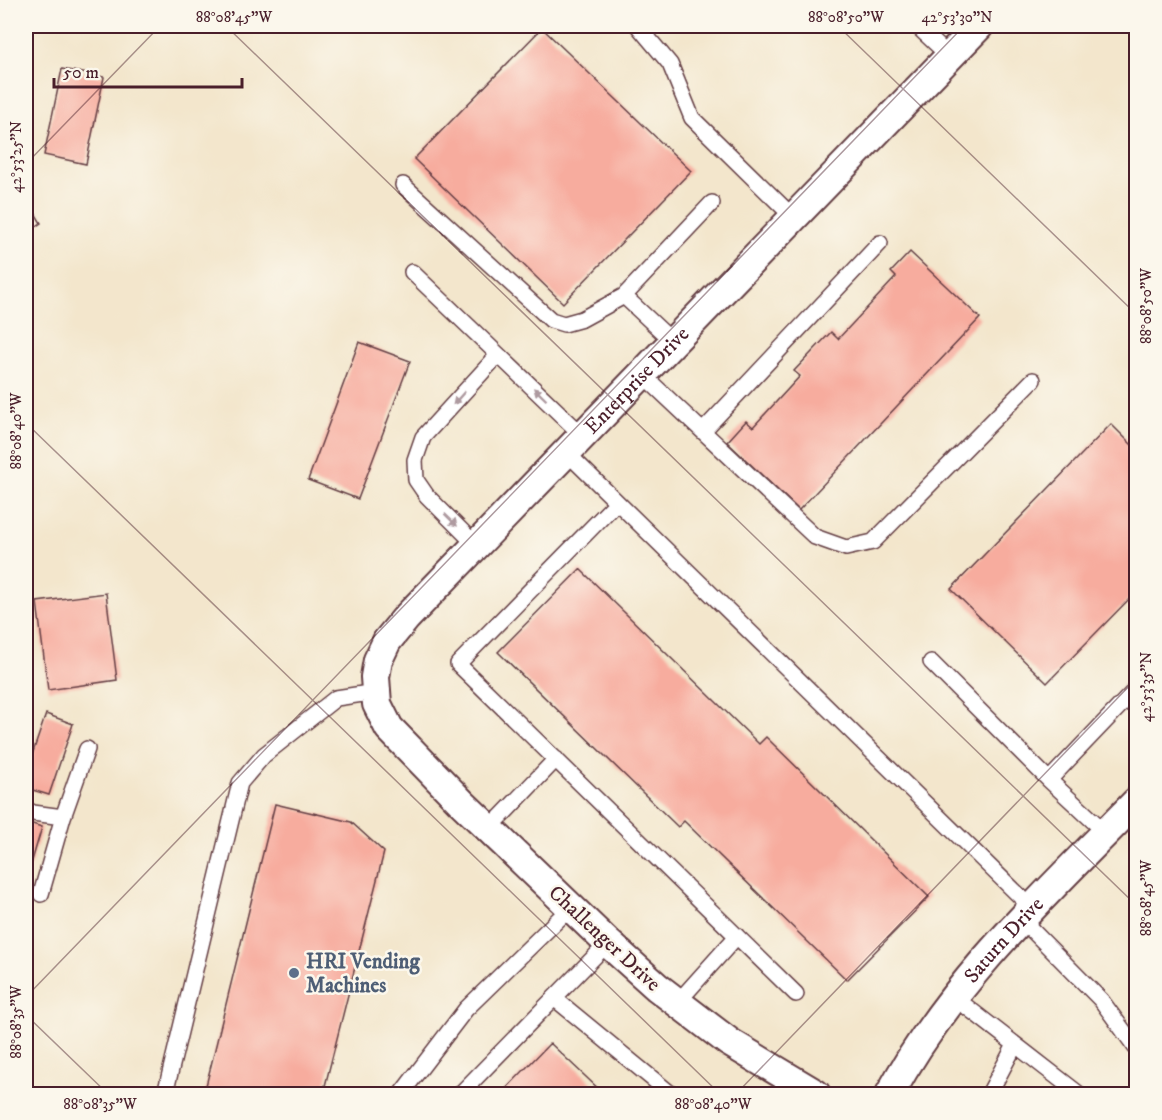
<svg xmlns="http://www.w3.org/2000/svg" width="1162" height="1120" font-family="'IM FELL DW Pica',serif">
  <rect width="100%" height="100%" fill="#fbf7ec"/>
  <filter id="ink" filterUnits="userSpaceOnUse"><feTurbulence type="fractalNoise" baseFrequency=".0167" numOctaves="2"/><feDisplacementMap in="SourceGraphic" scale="12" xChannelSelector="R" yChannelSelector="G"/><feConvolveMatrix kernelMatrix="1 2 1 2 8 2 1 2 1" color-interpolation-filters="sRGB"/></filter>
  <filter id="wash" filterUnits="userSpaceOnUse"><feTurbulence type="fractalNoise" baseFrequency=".008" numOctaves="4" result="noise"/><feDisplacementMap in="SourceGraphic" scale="24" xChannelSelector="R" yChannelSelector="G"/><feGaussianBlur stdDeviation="1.35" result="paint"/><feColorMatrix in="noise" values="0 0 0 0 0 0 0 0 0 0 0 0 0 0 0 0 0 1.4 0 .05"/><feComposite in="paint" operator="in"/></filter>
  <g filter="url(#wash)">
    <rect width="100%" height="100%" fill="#f3e6cc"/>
    <g id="blocks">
      <path fill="#f7ac9e" d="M542 28 691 171 563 303 414 159Z
        M62 69 104 77 86 164 44 155Z
        M26 198 41 223 26 233Z
        M910 252 980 318 799 510 727 442 746 421 753 427 800 376 794 371 831 332 838 339 896 277 891 272Z
        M359 342 410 361 358 499 308 480Z
        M1111 424 1136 449V592L1047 683 951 589Z
        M580 569 759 744 766 737 929 897 847 980 684 821 678 827 498 652Z
        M106 593 117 680 48 690 37 602Z
        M46 714 73 724 49 795 26 788V759L30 761Z
        M275 804 351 822 384 852 323 1094H204Z
        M26 822 42 827 26 881Z
        M550 1043 604 1094H501Z"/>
    </g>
  </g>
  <g filter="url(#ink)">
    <use href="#blocks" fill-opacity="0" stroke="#633d43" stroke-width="1.5"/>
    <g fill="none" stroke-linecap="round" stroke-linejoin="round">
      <defs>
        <path id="service" d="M638 26 670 64 692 118 793 217
          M917 26 949 56
          M403 185 551 320 564 324 582 319 624 296
          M412 272 581 434
          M673 342 624 296 712 203
          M642 374 815 537 846 548 873 542 1033 380
          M703 431 880 243
          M565 451 1032 908
          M617 502 458 664 796 994
          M476 545 427 496 416 480 415 460 423 437 498 355
          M931 662 1049 780 1106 833
          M1049 780 1136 689
          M26 809 33 813 63 817 87 749
          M489 829 556 759
          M41 894 63 817
          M1021 919 1101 1000 1136 1048
          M608 943 554 998 671 1094
          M954 997 1079 1094
          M677 1003 737 936
          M165 1094 240 783 264 755 336 698 376 692
          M401 1094 466 1009 571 907
          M460 1094 554 998
          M989 1094 1015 1045"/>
        <g id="minor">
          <path id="s1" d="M816 1094 729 1042 657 987 608 943 461 802 389 728 377 704 375 677 378 660 387 641 406 618 979 26"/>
          <path id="s2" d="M890 1094C951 981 1047 893 1136 802"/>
        </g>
      </defs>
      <use href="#service" stroke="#633d43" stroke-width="18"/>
      <use href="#minor" stroke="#633d43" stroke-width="32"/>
      <use href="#service" stroke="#fff" stroke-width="15"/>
      <use href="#minor" stroke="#fff" stroke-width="28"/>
    </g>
    <defs><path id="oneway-solid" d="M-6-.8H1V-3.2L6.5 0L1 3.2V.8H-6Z" transform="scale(1.5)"/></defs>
    <g fill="#ae9aa0">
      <use href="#oneway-solid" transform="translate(540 394) rotate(-136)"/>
      <use href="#oneway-solid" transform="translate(459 398) rotate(132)"/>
      <use href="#oneway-solid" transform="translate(451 520) rotate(44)"/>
    </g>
  </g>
  <path fill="none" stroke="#4a1f2b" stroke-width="1.5" stroke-opacity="0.45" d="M226 26 1136 905M838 26 1136 314M26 164 160 26M26 423 720 1094M26 997 964 26M26 1015 108 1094M736 1094 1136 679"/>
  <circle fill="#5c6f8a" stroke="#fbf7ec" stroke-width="2" cx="294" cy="973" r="6"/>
  <g text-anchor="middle" stroke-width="5" stroke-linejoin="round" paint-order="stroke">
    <g font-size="21" fill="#4a1f2b" stroke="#fbf7ec">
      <text dy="7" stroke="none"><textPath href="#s1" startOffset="1018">Enterprise Drive</textPath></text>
      <text transform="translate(605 938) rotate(43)" y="7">Challenger Drive</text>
      <text dy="7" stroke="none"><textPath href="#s2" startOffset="192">Saturn Drive</textPath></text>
    </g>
    <g font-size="21" font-weight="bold" fill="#4e5e75" stroke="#fbf7ec" text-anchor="start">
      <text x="306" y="968">HRI Vending<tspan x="306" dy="24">Machines</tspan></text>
    </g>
  </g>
  <rect width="1162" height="1120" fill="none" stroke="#fbf7ec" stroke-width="66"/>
  <path d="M54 78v9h188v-9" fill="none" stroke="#4a1f2b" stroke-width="3"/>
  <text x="63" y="78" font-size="18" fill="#4a1f2b" stroke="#fbf7ec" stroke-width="4.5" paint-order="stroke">50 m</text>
  <rect x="33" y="33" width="1096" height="1054" fill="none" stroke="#4a1f2b" stroke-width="2"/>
  <g font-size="15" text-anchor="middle" fill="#4a1f2b">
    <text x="234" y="22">88°08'45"W</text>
    <text x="846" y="22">88°08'50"W</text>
    <text x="957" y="22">42°53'30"N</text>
    <text transform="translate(16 157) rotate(-90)" y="5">42°53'25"N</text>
    <text transform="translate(1146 306) rotate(-90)" y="5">88°08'50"W</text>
    <text transform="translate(16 431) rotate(-90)" y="5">88°08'40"W</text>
    <text transform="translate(1146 687) rotate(-90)" y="5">42°53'35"N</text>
    <text transform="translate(1146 898) rotate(-90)" y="5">88°08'45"W</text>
    <text transform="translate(16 1022) rotate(-90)" y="5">88°08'35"W</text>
    <text x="100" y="1109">88°08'35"W</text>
    <text x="713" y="1109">88°08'40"W</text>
  </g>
</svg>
